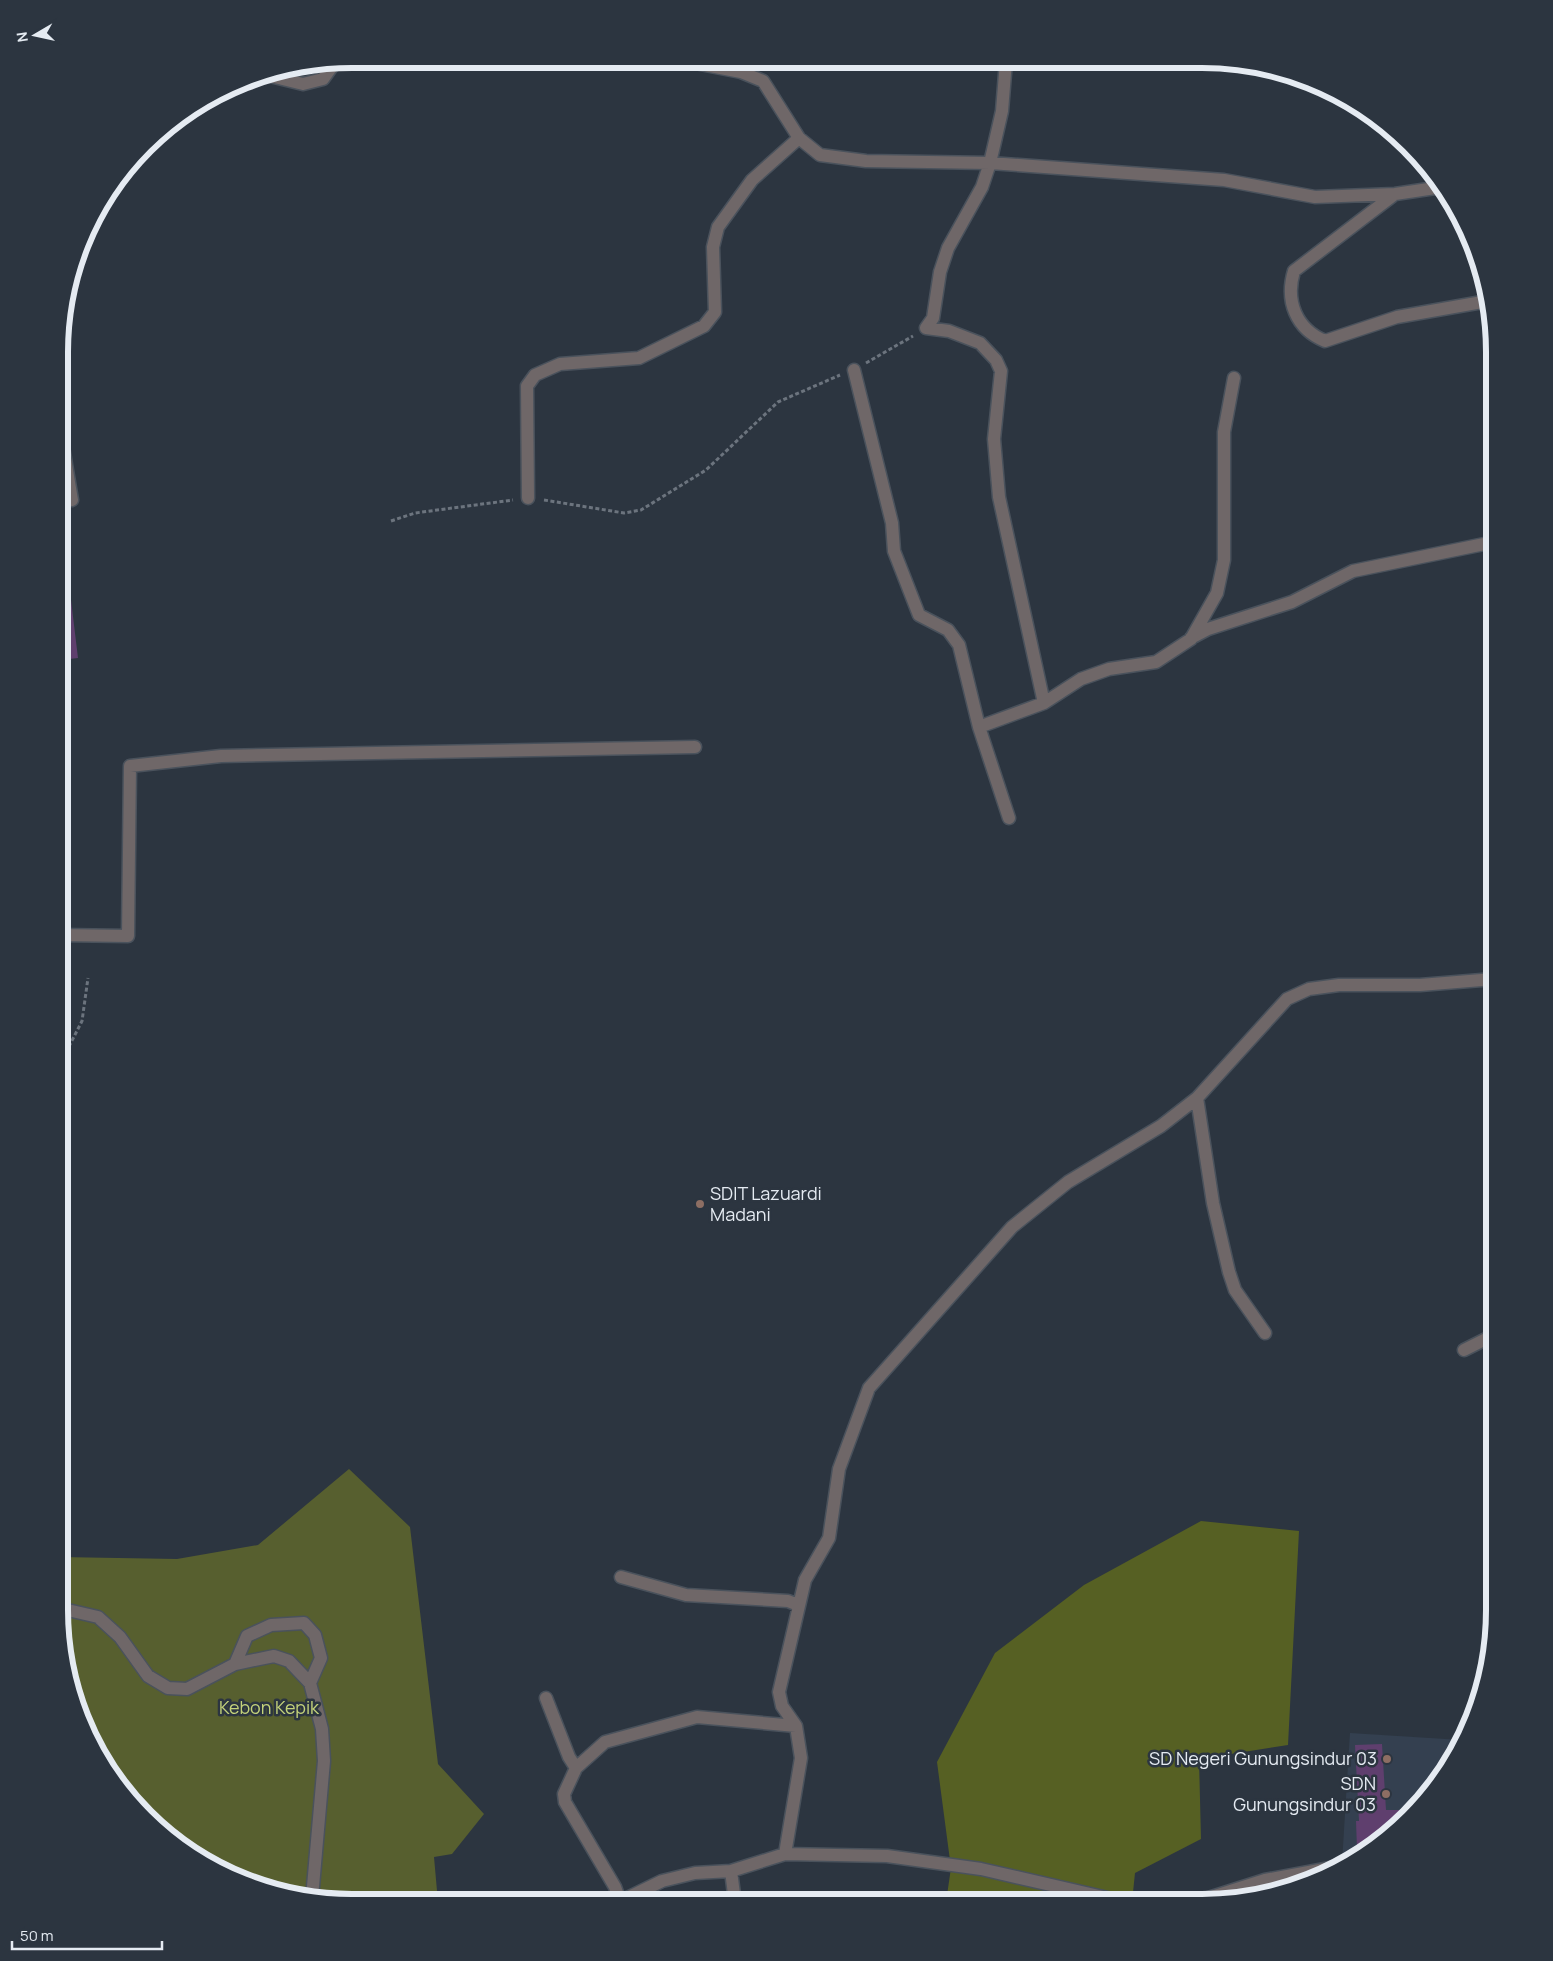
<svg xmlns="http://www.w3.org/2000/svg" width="1553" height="1961" font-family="Manrope,sans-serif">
  <rect width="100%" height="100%" fill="#2c3540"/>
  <path fill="#344050" d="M1350 1733 1461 1740 1445 1772 1408 1817 1348 1863H1342Z"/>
  <path fill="#575f2f" d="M349 1469 410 1527 438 1764 484 1814 452 1854 434 1857 438 1902H332L257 1887 189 1853 132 1803 98 1756 69 1686 59 1610V1557L177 1559 258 1545Z"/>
  <path fill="#566023" d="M1201 1521 1299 1531 1288 1745 1199 1759 1201 1839 1135 1873 1132 1902H946L951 1868 937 1762 995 1653 1084 1585Z"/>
  <path fill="#5f3f6e" d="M61 600H71L78 658 61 660Z
    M1382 1744 1386 1810H1414L1408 1817 1368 1848 1357 1849 1356 1821H1359L1355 1745Z"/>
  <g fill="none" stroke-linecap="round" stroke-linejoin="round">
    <defs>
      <path id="minor" d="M633 60 695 63 741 72 763 81 799 138 820 155 866 161 990 163 1002 111 1006 61
        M262 74 303 84 323 79 336 61
        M1395 194 1294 271C1285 301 1296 329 1325 341L1397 317 1488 301
        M854 370 892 523 894 551 919 615 948 630 959 645 979 727
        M61 435 72 500
        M528 498 527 386 535 375 560 364 639 358 704 326 715 312 713 247 718 227 752 180 799 138
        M1191 638 1208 629 1292 602 1353 571 1494 542
        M1044 703 1081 679 1109 669 1156 662 1191 639 1217 593 1224 560V432L1234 378
        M1009 818 979 727 1044 703 999 497 994 439 1001 371 996 360 980 343 949 331 926 328 933 318 940 272 948 248 982 187 990 163 1224 180 1315 197 1395 194 1442 187
        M60 935 128 936 130 766 221 756 695 747
        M1197 1098 1213 1203 1229 1272 1235 1290 1265 1333
        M1464 1350 1494 1335
        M621 1577 686 1595 788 1601 798 1605
        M59 1608 98 1617 120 1637 148 1676 168 1688 187 1689 235 1664 274 1656 289 1661 310 1683 322 1729 324 1761 312 1898
        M235 1664 247 1636 271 1625 304 1623 315 1635 321 1658 310 1683
        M546 1698 569 1757 576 1768
        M785 1854 801 1758 796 1726 782 1706 779 1692 805 1580 829 1538 839 1469 869 1388 1012 1227 1068 1182 1161 1126 1197 1098 1287 999 1309 989 1339 985H1420L1494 979
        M731 1871 735 1902
        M300 1895 313 1893
        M620 1901 615 1887 565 1802 564 1794 576 1768 605 1742 697 1717 796 1726
        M619 1902 662 1881 695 1873 731 1871 785 1854 887 1856 981 1869 1125 1902
        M1196 1902 1265 1880 1341 1866"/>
    </defs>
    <use href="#minor" stroke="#4a525c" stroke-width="15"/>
    <path stroke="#6c747e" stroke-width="3" stroke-dasharray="4 2.5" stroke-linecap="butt" d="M866 363 913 336
      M544 500 624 513 641 510 706 470 778 402 840 375
      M391 521 415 513 513 500
      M60 1064 82 1021 88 978"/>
    <use href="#minor" stroke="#6f6768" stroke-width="12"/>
  </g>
  <g fill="#8d6e63" stroke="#2c3540" stroke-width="2">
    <circle cx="700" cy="1204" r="5"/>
    <circle cx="1387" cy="1759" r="5"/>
    <circle cx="1386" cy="1794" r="5"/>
  </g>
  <g text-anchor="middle" stroke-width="5" stroke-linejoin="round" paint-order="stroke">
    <g font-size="18" fill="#e5ebf2" stroke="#2c3540" text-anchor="end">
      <text x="710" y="1200" text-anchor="start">SDIT Lazuardi<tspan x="710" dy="21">Madani</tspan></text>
      <text x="1377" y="1765">SD Negeri Gunungsindur 03</text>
      <text x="1376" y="1790">SDN<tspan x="1376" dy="21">Gunungsindur 03</tspan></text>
    </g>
    <g font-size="18" fill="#c4d37a" stroke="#2c3540">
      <text x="269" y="1714">Kebon Kepik</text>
    </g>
  </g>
  <path d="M0 0H1553V1961H0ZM352 68H1202A284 284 0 0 1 1486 352V1610A284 284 0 0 1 1202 1894H352A284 284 0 0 1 68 1610V352A284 284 0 0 1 352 68Z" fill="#2c3540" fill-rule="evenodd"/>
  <path fill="none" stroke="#e5ebf2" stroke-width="6" d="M352 68H1202A284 284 0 0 1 1486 352V1610A284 284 0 0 1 1202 1894H352A284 284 0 0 1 68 1610V352A284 284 0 0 1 352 68Z"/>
  <g transform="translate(35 35) rotate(261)" stroke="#2c3540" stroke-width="4" paint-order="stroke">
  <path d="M0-4L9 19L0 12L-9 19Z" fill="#e5ebf2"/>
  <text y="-8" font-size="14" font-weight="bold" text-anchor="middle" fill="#e5ebf2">N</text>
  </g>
  <path d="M12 1941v8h150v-8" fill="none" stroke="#e5ebf2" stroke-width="2.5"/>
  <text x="20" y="1941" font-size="15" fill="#e5ebf2" stroke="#2c3540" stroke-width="4" paint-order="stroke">50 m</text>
</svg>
